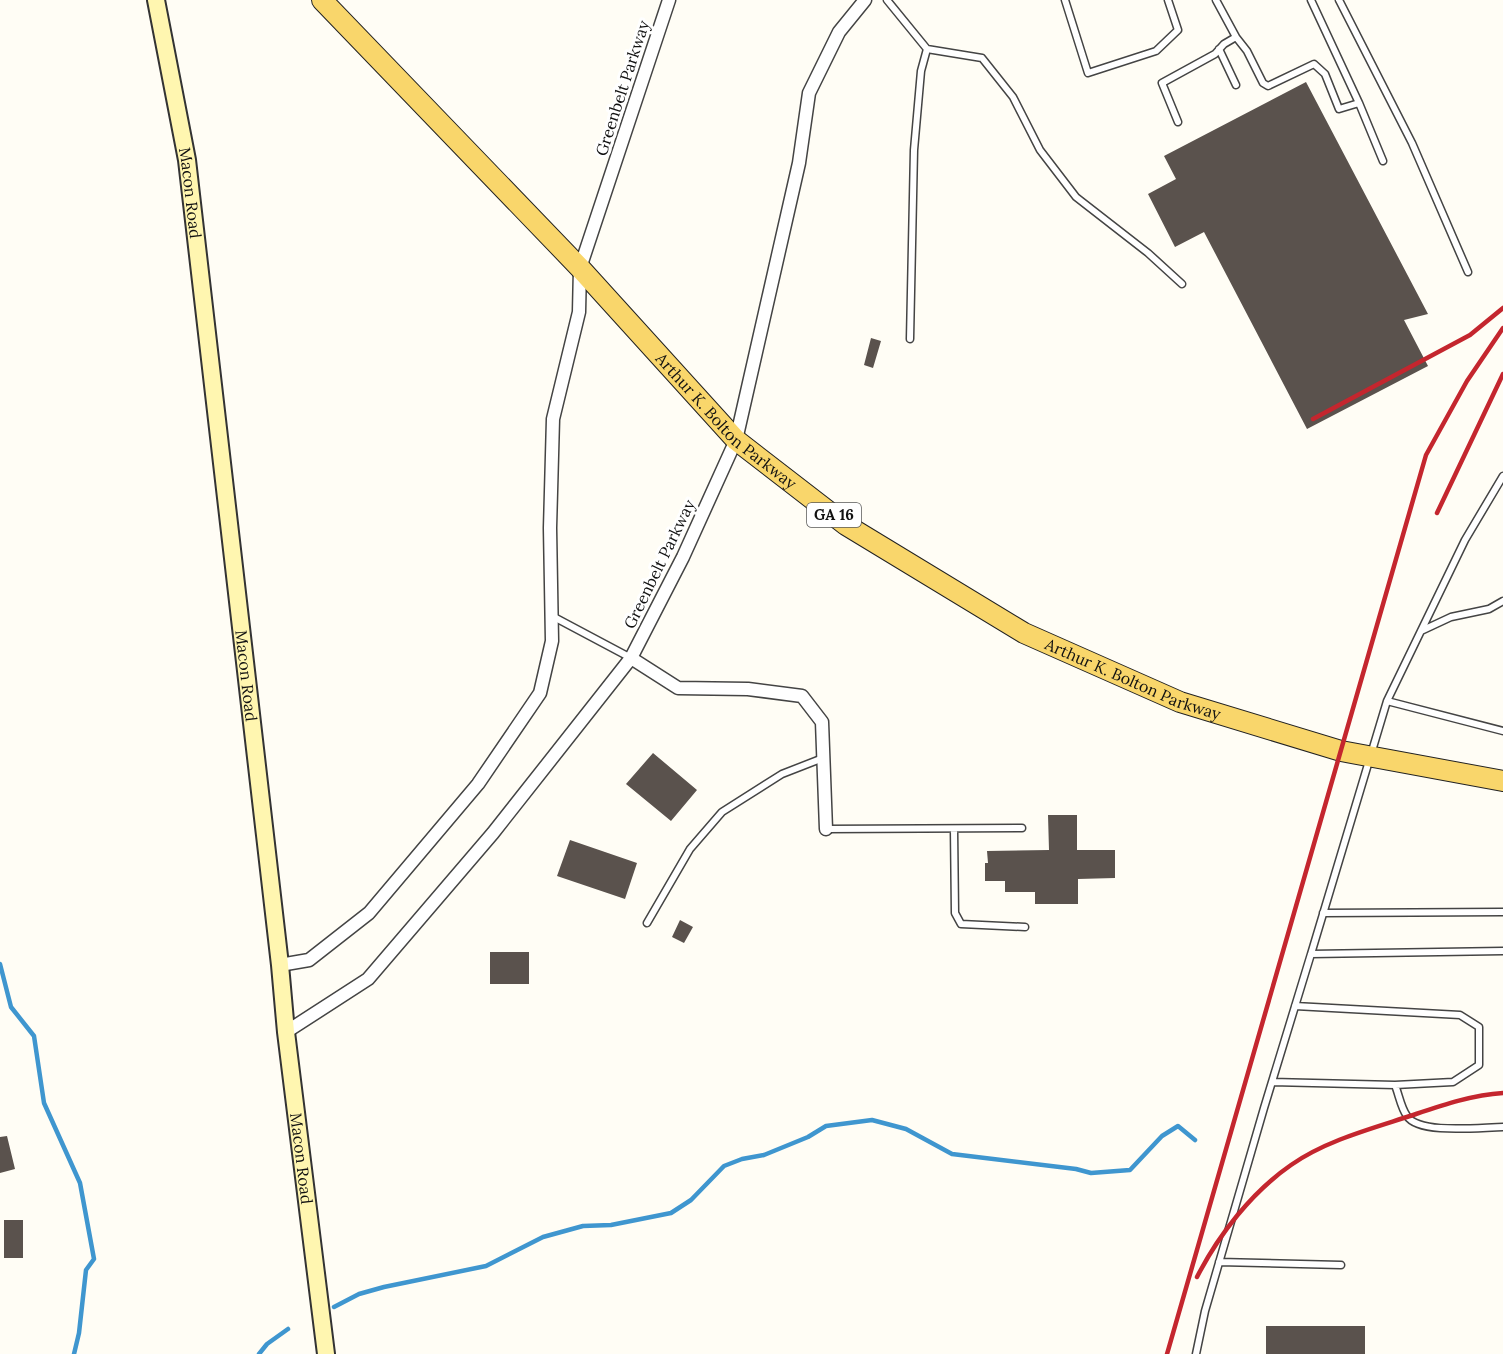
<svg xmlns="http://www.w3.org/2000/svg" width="1503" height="1354" font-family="Lora,serif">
  <rect width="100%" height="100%" fill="#fffdf5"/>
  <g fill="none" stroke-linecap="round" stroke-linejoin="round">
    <path stroke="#3f96cf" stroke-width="4.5" d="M0 964 11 1007 34 1036 44 1103 80 1183 94 1259 86 1270 79 1333 74 1354
      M334 1307 359 1294 384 1287 486 1266 543 1237 583 1226 611 1225 671 1213 691 1200 724 1166 742 1159 764 1155 808 1137 826 1126 872 1120 906 1129 952 1154 1076 1169 1091 1173 1130 1170 1162 1136 1178 1126 1195 1140
      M259 1354 267 1344 288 1329"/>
  </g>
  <path fill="#5a524d" d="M1306 82 1428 314 1404 320 1428 366 1307 429 1204 232 1175 247 1148 194 1176 179 1164 156Z
    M871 338 881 341 873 368 864 365Z
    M653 753 697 790 671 821 626 784Z
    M1048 815H1077V850H1115V878L1078 879V904H1035V892H1005V881H985V863H988L987 851 1049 850Z
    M570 840 637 863 625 899 557 876Z
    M680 920 693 927 684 943 672 937Z
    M490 952H529V984H490Z
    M7 1136 15 1169 0 1173V1137Z
    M4 1220H23V1258H4Z
    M1266 1326H1365V1354H1266Z"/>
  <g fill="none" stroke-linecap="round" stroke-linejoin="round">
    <defs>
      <path id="service" d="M887 0 927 49 982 58 1013 97 1040 150 1076 197 1148 253 1182 284
        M1065 0 1088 73 1156 51 1178 30 1168 0
        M1311 0 1359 103
        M1339 0 1412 143 1468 272
        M1236 37 1247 51 1263 83 1268 86 1314 64 1325 74 1339 109 1359 103 1383 161
        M1219 49 1236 85
        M1178 122 1162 83 1215 54 1224 44 1236 37 1216 0
        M910 339 914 150 921 71 927 49
        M552 616 631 658
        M1421 631 1451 617 1489 609 1503 601
        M1387 701 1465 540 1503 476
        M1503 731 1387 701 1311 954 1503 951
        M826 829 1022 828
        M954 829 955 913 961 924 1025 927
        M1323 913 1503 912
        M647 923 690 849 722 812 782 774 823 758
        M1272 1082 1395 1085 1453 1082 1479 1065V1027L1460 1015 1295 1006
        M1395 1085C1399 1095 1401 1108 1407 1116 1419 1135 1482 1127 1503 1127
        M1219 1262 1341 1265
        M1196 1354 1205 1311 1264 1108 1311 954"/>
      <path id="minor" d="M631 658 678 688 748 689 802 696 822 722 826 829
        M280 965 309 960 369 913 478 784 540 693 552 641 550 528 553 419 579 312 580 268 669 0
        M286 1032 368 979 493 833 631 658 683 557 736 440 799 163 809 93 839 32 865 0"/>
      <g id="secondary">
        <path id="s1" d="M156 0 187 160 280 965 286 1032 326 1354"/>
      </g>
      <g id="primary">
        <path id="s2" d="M322 0 580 268 736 440 846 525 1024 633 1180 702 1341 751 1503 781"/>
      </g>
    </defs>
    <use href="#service" stroke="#444" stroke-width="9"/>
    <use href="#minor" stroke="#444" stroke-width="15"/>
    <use href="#secondary" stroke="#333" stroke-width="20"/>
    <use href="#primary" stroke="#222" stroke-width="22"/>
    <use href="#service" stroke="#fff" stroke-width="6"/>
    <use href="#minor" stroke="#fff" stroke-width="12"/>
    <use href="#secondary" stroke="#fff6b0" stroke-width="16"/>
    <use href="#primary" stroke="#f9d66b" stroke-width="20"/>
    <path stroke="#c4262e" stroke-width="4.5" d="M1313 419 1470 335 1503 308
      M1437 513 1503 374
      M1197 1277C1219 1234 1252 1192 1291 1165 1325 1141 1370 1129 1410 1116 1440 1106 1471 1095 1503 1093
      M1167 1354 1426 455 1467 381 1503 328"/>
  </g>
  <g text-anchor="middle" stroke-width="6" stroke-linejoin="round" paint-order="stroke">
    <rect fill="#fff" stroke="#585858" stroke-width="1.5" x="807" y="503" width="54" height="24" rx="4.5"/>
    <g font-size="15" font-weight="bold" fill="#111">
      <text x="834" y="520">GA 16</text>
    </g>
    <g font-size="16" fill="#111" stroke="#fff">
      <text transform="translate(622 88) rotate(-72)" y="6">Greenbelt Parkway</text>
      <text dy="6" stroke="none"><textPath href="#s1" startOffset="196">Macon Road</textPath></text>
      <text dy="6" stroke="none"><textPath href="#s2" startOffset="584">Arthur K. Bolton Parkway</textPath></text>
      <text transform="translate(659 564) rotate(-64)" y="6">Greenbelt Parkway</text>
      <text dy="6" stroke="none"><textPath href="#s1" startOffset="682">Macon Road</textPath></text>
      <text dy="6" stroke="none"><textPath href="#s2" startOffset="1070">Arthur K. Bolton Parkway</textPath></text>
      <text dy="6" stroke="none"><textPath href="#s1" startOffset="1168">Macon Road</textPath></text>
    </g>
  </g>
</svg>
